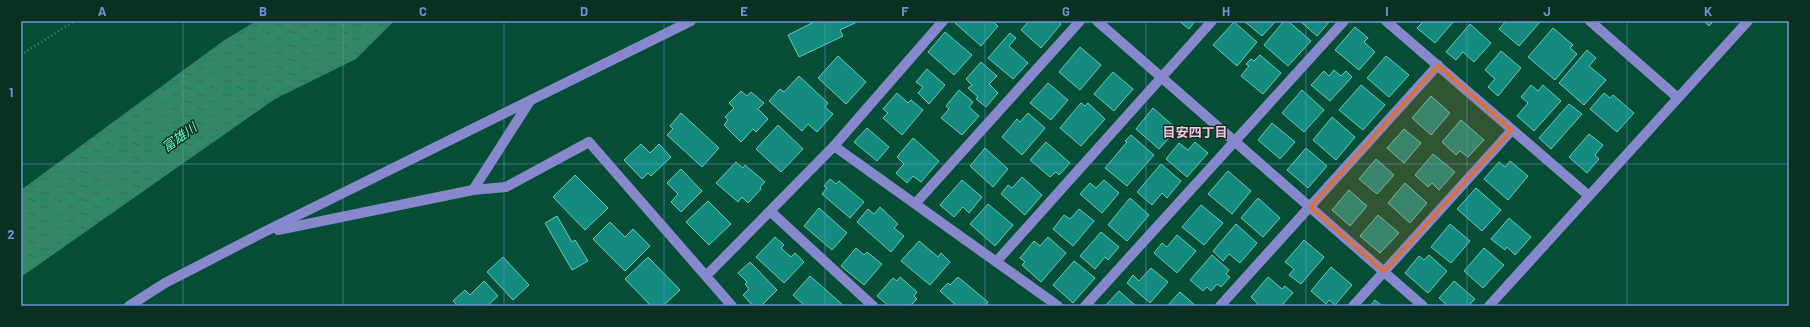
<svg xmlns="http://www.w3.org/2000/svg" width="1810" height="327" font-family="Barlow,'Noto Sans JP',sans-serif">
  <defs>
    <pattern id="water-ripples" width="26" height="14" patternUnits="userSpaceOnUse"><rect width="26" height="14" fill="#318765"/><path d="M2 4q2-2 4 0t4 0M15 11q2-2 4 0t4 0" fill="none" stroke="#356d56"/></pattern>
  </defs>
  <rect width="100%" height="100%" fill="#054e35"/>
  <path fill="url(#water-ripples)" d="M256 21H394L356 59 275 99 21 277V190L223 41Z"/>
  <path fill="#128a7e" stroke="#64cabc" d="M816 21H856L857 22 840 30 843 36 799 57 788 35Z
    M957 21H992L998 26 981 46 955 23Z
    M1029 21H1058L1061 24 1041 48 1021 30Z
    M1179 21H1195L1189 29Z
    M1244 21H1276L1262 36Z
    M1284 21H1288L1311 41 1288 66 1264 45Z
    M1300 21H1330L1317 36Z
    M1424 21H1454L1435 43 1417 28Z
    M1506 21H1541L1519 46 1499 29Z
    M1704 21H1714L1709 26Z
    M1234 22 1257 42 1237 66 1213 45Z
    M1470 24 1491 43 1474 62 1463 52 1456 60 1446 52Z
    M1355 27 1368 38 1364 42 1375 52 1359 70 1335 50Z
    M1553 28 1573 45 1570 48 1577 54 1555 80 1528 57Z
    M945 32 972 55 954 75 928 52Z
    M1010 33 1016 38 1009 46 1028 63 1013 79 988 58Z
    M1080 47 1101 65 1080 90 1059 72Z
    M1587 50 1596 58 1589 66 1606 80 1584 105 1559 83Z
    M1501 51 1521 68 1498 96 1488 87 1495 79 1485 70Z
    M1260 55 1281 73 1263 94 1241 76 1249 66 1246 64 1251 59 1254 61Z
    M838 56 866 82 846 104 818 78Z
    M1386 56 1409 75 1389 97 1367 78Z
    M981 62 997 76 989 84 998 93 986 107 976 99 978 97 968 88 972 85 966 79Z
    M927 69 945 85 929 104 918 93 923 87 916 82Z
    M1334 70 1341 76 1346 71 1352 77 1330 101 1311 85 1324 71 1329 76Z
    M1113 72 1133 89 1114 111 1094 94Z
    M799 76 828 103 825 107 833 114 817 132 808 124 802 131 769 101 780 89 784 92Z
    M1048 83 1068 100 1051 120 1030 103Z
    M1361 85 1385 105 1363 130 1339 110Z
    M1531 85 1538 91 1543 85 1561 101 1534 131 1517 116 1528 103 1521 97Z
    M959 90 973 102 969 107 979 116 962 135 941 118 949 109 946 106Z
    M1302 90 1324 110 1304 132 1282 113Z
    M741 91 747 96 751 92 764 103 758 109 768 119 756 132 753 129 741 142 724 125 728 120 725 117 734 108 729 103Z
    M897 93 908 103 911 100 923 110 902 135 883 118 888 113 883 109Z
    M1604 93 1610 98 1613 95 1634 113 1617 132 1590 109Z
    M1431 96 1450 113 1431 135 1412 118Z
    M1081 103 1085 106 1088 103 1105 119 1081 146 1060 128Z
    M1569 104 1582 114 1551 149 1539 138Z
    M1153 108 1177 129 1159 149 1136 129Z
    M681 113 719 148 702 167 667 135 673 129 670 126Z
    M1028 113 1045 128 1022 155 1002 137 1017 119 1020 122Z
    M1332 117 1355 137 1336 160 1313 140Z
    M1461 120 1484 140 1468 157 1460 151 1456 155 1442 142Z
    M1272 123 1295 142 1280 159 1258 140Z
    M778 125 803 149 781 172 756 149Z
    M867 128 889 147 877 161 854 142Z
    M1404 129 1421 143 1404 163 1387 148Z
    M1589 134 1603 145 1595 155 1599 159 1587 173 1569 157Z
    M1131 135 1154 155 1127 186 1105 168 1127 142 1125 141Z
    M913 138 939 161 921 182 913 176 907 183 896 173 904 164 897 157Z
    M1046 142 1070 163 1059 175 1056 172 1050 177 1030 160Z
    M1195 142 1208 153 1187 177 1166 159 1179 143 1188 150Z
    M641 144 650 153 659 144 671 157 651 176 648 173 642 179 624 160Z
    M985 148 1008 169 993 187 970 166Z
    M1306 148 1327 166 1308 188 1287 170Z
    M1433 154 1455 172 1439 190 1432 183 1428 187 1415 175Z
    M1376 159 1394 175 1377 194 1359 179Z
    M1510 161 1528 176 1508 200 1484 179 1499 162 1505 167Z
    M736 162 743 168 745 165 765 182 760 187 761 189 748 203 742 197 738 202 716 183Z
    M1161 164 1181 181 1167 198 1162 193 1152 205 1137 192Z
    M681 169 702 191 681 212 671 202 678 194 667 183Z
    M1228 171 1251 191 1232 214 1208 194Z
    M575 175 608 208 585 230 553 197Z
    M1022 177 1042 195 1025 215 1001 194 1008 185 1012 188Z
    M830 179 836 184 839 181 864 202 850 218 822 194 827 188 824 186Z
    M962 180 982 197 969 213 963 207 954 217 940 205Z
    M1104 180 1119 193 1102 213 1080 194 1090 183 1096 188Z
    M1405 183 1427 203 1410 223 1388 203Z
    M1476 188 1501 210 1482 231 1457 209Z
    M1349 190 1367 206 1350 226 1332 210Z
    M1130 198 1149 215 1127 241 1108 225Z
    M1258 198 1280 218 1263 237 1241 218Z
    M708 201 731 224 709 245 686 222Z
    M988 204 1013 225 995 246 970 224Z
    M1201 205 1223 223 1204 245 1182 227Z
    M880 207 898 224 894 228 904 236 891 252 857 222 868 209 874 214Z
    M819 208 847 233 832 250 804 226Z
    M1079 209 1094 221 1073 246 1053 229 1064 215 1070 219Z
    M1378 215 1399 233 1380 253 1360 236Z
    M557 216 572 242 575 240 588 261 572 270 545 223Z
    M1509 218 1531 237 1515 255 1507 247 1505 250 1491 239Z
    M610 222 625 237 633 229 650 246 625 271 593 239Z
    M1236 224 1257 243 1240 263 1229 254 1223 261 1213 251Z
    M1450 224 1470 241 1451 263 1431 247Z
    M1101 232 1119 247 1108 260 1105 257 1095 269 1080 256Z
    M1177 235 1196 251 1177 273 1154 253 1162 243 1167 247Z
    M775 237 784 245 781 248 791 257 795 253 804 262 784 283 756 257Z
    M1048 237 1066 253 1041 282 1022 265 1025 262 1020 258 1034 241 1040 246Z
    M1304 240 1324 257 1301 284 1289 275 1294 269 1285 262Z
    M919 241 938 257 941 253 950 262 930 285 901 261Z
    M856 248 864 255 867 252 882 264 864 285 841 266Z
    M1484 248 1504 265 1483 288 1464 271Z
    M1212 255 1229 270 1226 274 1230 277 1221 287 1217 284 1211 291 1207 287 1203 291 1190 280Z
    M1429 255 1447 271 1428 293 1405 273 1419 256 1424 260Z
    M503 257 529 285 513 300 487 272Z
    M648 257 680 290 663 306H651L625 279Z
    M1074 261 1095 278 1073 303 1053 285Z
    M750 262 777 290 761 306H753L743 295 749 289 745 284 747 282 738 273Z
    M1331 267 1352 285 1335 305 1329 300 1326 304 1311 291Z
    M1151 268 1168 282 1150 303 1127 283 1133 275 1139 281Z
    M810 276 843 305 842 306H805L793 295Z
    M900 277 917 292 914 296 917 299 910 306H889L877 296 893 278 897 281Z
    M958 277 988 302 985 306H957L940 291 948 283 950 285Z
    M1268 277 1282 289 1285 286 1293 293 1281 306H1260L1251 297Z
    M484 281 498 296 487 306H458L453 301 465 290 470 295Z
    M1454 281 1475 299 1468 306H1448L1439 298Z
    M1119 291 1136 306H1105Z
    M1180 292 1196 306H1167Z
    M1375 300 1382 306H1370Z"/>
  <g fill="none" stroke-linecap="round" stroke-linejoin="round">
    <path stroke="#4e8a73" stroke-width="2.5" stroke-dasharray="1 3" stroke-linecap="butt" d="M21 55 74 21"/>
    <path stroke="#8787cb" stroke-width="10" d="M1097 21 1423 306
      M1386 21 1589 196
      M1590 21 1678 98
      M834 146 1058 306
      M473 190 530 101
      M915 204 1080 21
      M770 211 873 306
      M278 230 473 190 506 187 589 142 732 306
      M996 262 1212 21
      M706 276 834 146 943 21
      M129 306 165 283 264 232 691 21
      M1085 306 1344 21
      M1220 306 1438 65
      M1353 306 1512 130
      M1489 306 1748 21"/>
  </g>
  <path fill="#e36f2a" fill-opacity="0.2" stroke="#e36f2a" stroke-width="3" stroke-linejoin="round" d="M1438 65 1512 130 1384 272 1310 207Z"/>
  <path fill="none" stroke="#6895d8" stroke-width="1" stroke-opacity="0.55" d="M183 21V306M343 21V306M504 21V306M664 21V306M825 21V306M985 21V306M1146 21V306M1306 21V306M1467 21V306M1627 21V306M21 164H1789"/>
  <g text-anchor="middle" stroke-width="3" stroke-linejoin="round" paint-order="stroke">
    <g font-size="13" font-weight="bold" fill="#fbc0e2" stroke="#0b2f21">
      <text x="1195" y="137">目安四丁目</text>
    </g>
    <g font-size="13" font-style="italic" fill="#65fdc0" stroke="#0b2f21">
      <text transform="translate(179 137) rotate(-36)" y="5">富雄川</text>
    </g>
  </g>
  <rect width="1810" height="327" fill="none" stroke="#0b2f21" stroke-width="44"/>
  <rect x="22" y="22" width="1766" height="283" fill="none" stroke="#6895d8" stroke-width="1.5"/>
  <g font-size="13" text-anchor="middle" font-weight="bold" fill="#6895d8">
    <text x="102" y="16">A</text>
    <text x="263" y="16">B</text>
    <text x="423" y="16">C</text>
    <text x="584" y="16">D</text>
    <text x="744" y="16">E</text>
    <text x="905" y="16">F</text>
    <text x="1066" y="16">G</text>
    <text x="1226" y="16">H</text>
    <text x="1387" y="16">I</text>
    <text x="1547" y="16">J</text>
    <text x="1708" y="16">K</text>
    <text x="11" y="97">1</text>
    <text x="11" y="239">2</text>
  </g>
</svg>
